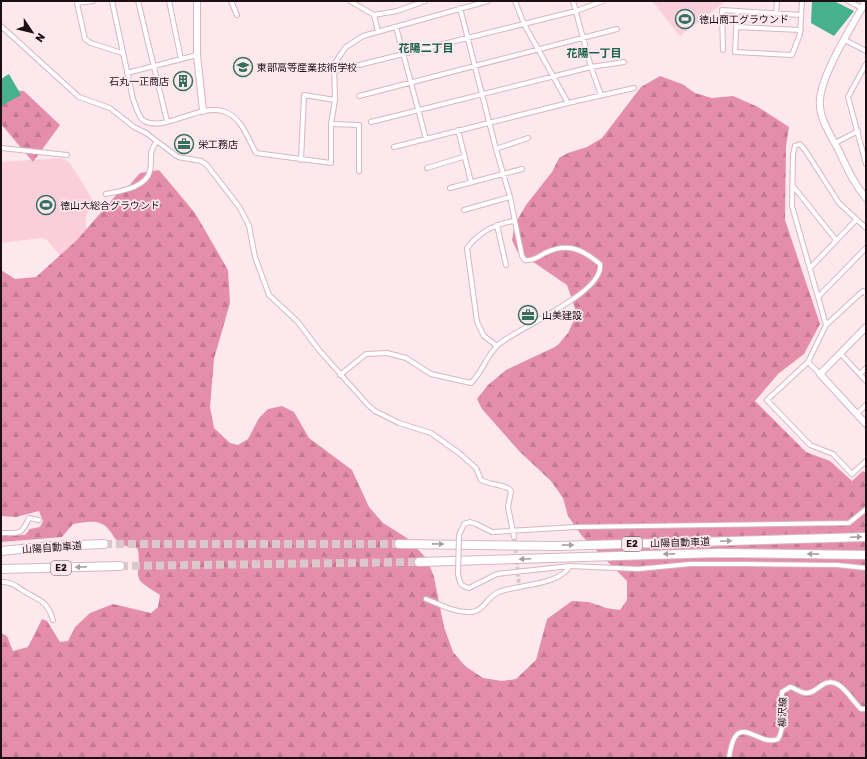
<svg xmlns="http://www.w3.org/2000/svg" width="867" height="759" font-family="Rubik,'Noto Sans JP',sans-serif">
  <defs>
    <pattern id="forest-firs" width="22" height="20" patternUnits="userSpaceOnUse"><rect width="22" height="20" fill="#e58eac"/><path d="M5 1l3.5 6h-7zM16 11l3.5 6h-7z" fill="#c47993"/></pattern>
  </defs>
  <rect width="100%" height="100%" fill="#fde8ee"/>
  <path fill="#fbcedc" d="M652 1H726L680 36Z
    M62 158 70 163 94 202C86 212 84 220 87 232L62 258 46 239 41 238 1 243V162Z"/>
  <path fill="url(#forest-firs)" d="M660 76 682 84 695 93 712 98 733 96 758 107 789 127 786 146 785 220 820 324 804 354 778 374 755 401 806 452 830 461 852 481 863 471 866 473V758H1V633L7 636 13 651 28 647 42 619 47 621 60 642 68 641 75 627 90 613 113 604 151 613 158 607 160 595C154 591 147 587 141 582 134 574 142 559 137 548 107 546 117 526 96 522 90 521 80 523 73 524L62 537 1 542V536L25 535 30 529 40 527 43 521 39 511 16 517 1 516V270L15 279 36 277 77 240 117 194 127 188 140 173 159 170 195 213 228 270 230 303 214 359 210 407 214 428 230 443 238 445 248 439 259 418 268 409 282 406 294 412 309 438 352 470 369 507 383 523 407 538 427 559 434 577 444 627 453 652 465 666 483 678 502 681 516 679 536 660 547 619 572 601 589 602 606 608 620 610 627 600V581L582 536 568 516 563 498 551 481 520 452 482 409 477 399 488 385 506 370 557 346 568 333 577 314 567 285 517 251 512 240 515 224 526 205 552 172 559 158 568 153 587 147 602 138 641 87Z
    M6 90 24 91 60 125 33 162 1 124V93Z"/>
  <path fill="#47b18e" d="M812 1H834L854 11 834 36 811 23Z
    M9 74 21 95 1 106V79Z"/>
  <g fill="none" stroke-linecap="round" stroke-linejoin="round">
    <path stroke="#dbc8cd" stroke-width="4" stroke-dasharray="4 2" stroke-linecap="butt" d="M514 537 519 584"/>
    <path stroke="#dbc8cd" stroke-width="8" stroke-dasharray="8 4" stroke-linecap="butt" d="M104 544H399
      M120 566 419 562"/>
    <defs>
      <path id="street" d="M93 1 77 3 85 39 91 43 122 53
        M112 1 133 99C136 106 138 117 144 121 165 132 198 104 223 111 242 117 248 139 256 153L331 163V124L335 100 334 64 346 47 363 36 488 1
        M138 1 167 121
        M169 1 181 59
        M231 1 237 15
        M350 1 374 15 378 32
        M515 1 524 24 568 103
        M573 1 591 67 601 95
        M848 1 862 8
        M737 11 735 52 792 55 800 34 802 1
        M776 14 777 1
        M374 15 397 11 425 1
        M1 26 79 97 110 108 134 127 146 133 178 157 201 161 207 165 240 208 249 226 255 257 269 295 298 322 319 350 368 405 375 411 399 423 431 433 459 453 476 468 481 480C490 485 508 485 511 491L508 507 514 537
        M396 27 426 139
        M736 27 801 30
        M845 40 866 51
        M723 50 722 10 801 15
        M866 64 848 97 866 164
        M335 71 576 11 603 1
        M127 73 197 55
        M359 96 617 29
        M371 122 591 67 624 62
        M331 124 359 125V171
        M458 130 471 182
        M835 143 858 131
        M394 147 568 103 634 88
        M1 148 67 155
        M496 149 528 138
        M301 160 304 95 335 100
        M427 168 463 157
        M793 186 836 240
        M450 188 522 169
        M106 194C120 191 146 188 150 171 153 157 147 155 157 141
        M464 210 510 197
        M497 225 506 265
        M810 268 856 220
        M866 294 863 291 826 325 808 362 767 400 810 445 833 454 852 474 866 461
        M818 297 866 248
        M826 325 792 206 793 154 795 146 800 144 805 150 839 203 866 228
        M497 346 484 336 477 322 467 248C479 232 494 224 514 221
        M840 353 866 381
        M808 362 820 374
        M860 374 866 368
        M340 375 366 354 387 353 406 358 431 374 471 383C482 373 486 356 498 345 518 327 605 293 600 264 582 249 567 242 545 253 538 257 533 261 525 260L522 256 510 197 496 149 460 8
        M857 414 866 405
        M1 533C19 533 21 536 29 518L39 520
        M459 535 464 524 470 522 476 524 492 532 576 527 849 523 866 509
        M458 574C460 583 460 586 469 588L497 574 570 566
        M1 582C12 581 18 588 27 593 42 601 48 603 53 620
        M426 599C439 604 455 613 470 612 484 612 487 596 499 592 519 584 558 586 570 566L638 569 690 564H746L837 565 866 568
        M729 758C736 707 757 748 778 739 786 726 780 707 782 692L790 687C795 688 799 692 805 693 812 694 816 689 822 685 839 674 850 699 861 709H866"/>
      <path id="secondary" d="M197 1V55L203 111
        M866 1C852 26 817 80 820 106 821 122 832 137 839 151 847 168 854 184 866 198
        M866 327 820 374 866 424"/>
      <path id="highway" d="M399 544 557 546 866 537
        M1 551 52 546 104 544
        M419 562 718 553 866 555
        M1 569 120 566"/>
    </defs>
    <use href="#street" stroke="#d8b6c0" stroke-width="6"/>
    <use href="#secondary" stroke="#d8b6c0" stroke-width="8"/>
    <use href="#highway" stroke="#d8b6c0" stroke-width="10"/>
    <use href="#street" stroke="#fff" stroke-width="4"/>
    <use href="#secondary" stroke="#fff" stroke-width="6"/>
    <use href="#highway" stroke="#fff" stroke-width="8"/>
    <defs>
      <path id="street-bridge" d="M458 574 459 535"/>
    </defs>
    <use href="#street-bridge" stroke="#d8b6c0" stroke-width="6" stroke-linecap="butt"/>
    <use href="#street-bridge" stroke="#fff" stroke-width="4"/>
  </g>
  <defs><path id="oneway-solid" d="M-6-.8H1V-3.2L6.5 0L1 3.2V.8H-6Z"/></defs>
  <g fill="#a49fa1">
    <use href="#oneway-solid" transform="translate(856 537) rotate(-2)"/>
    <use href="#oneway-solid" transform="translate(726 541) rotate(-2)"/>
    <use href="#oneway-solid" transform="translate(438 544) rotate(1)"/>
    <use href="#oneway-solid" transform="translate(568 545) rotate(-1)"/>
    <use href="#oneway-solid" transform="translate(669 554) rotate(179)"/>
    <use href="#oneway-solid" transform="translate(813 554) rotate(-179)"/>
    <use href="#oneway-solid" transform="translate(525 559) rotate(178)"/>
    <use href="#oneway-solid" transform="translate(81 567) rotate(178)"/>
  </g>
  <defs>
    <symbol id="stadium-ring" viewBox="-11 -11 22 22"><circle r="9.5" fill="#fde8ee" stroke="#34705b" stroke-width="1.5"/><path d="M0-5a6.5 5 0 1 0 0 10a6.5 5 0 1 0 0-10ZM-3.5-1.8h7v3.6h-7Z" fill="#34705b"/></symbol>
    <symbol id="university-ring" viewBox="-11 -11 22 22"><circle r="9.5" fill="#fde8ee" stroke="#34705b" stroke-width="1.5"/><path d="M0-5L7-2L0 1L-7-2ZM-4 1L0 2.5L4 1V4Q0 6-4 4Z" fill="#34705b"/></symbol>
    <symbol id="building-ring" viewBox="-11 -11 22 22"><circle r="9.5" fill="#fde8ee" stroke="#34705b" stroke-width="1.5"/><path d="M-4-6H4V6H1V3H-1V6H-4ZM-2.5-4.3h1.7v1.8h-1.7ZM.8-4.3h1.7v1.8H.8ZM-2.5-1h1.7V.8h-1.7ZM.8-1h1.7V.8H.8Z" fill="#34705b"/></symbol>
    <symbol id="office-ring" viewBox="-11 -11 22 22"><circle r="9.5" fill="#fde8ee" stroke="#34705b" stroke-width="1.5"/><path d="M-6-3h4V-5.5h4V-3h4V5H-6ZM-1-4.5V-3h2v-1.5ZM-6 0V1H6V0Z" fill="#34705b"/></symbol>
  </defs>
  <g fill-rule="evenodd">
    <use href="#stadium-ring" x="674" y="8" width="22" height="22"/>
    <use href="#university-ring" x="232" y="56" width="22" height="22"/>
    <use href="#building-ring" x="172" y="70" width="22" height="22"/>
    <use href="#office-ring" x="173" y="133" width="22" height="22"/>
    <use href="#stadium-ring" x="35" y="194" width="22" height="22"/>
    <use href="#office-ring" x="517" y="304" width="22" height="22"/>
  </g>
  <g text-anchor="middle" stroke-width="3.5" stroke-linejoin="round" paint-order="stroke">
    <g fill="#fde8ee" stroke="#605155" stroke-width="1">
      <rect x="622" y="537" width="20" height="14" rx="3"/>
      <rect x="51" y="561" width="20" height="14" rx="3"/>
    </g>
    <g font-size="9" font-weight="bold" fill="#1c1014">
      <text x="632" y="547">E2</text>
      <text x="61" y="571">E2</text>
    </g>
    <g font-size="10" fill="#1c1014" stroke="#fde8ee" text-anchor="start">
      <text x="699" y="23">徳山商工グラウンド</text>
      <text x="257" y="71">東部高等産業技術学校</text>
      <text x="169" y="85" text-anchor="end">石丸一正商店</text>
      <text x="198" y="148">栄工務店</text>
      <text x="60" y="209">徳山大総合グラウンド</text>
      <text x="542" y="319">山美建設</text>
    </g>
    <g font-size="10" fill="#1c1014" stroke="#fde8ee">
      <text transform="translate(680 542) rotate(-2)" y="4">山陽自動車道</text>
      <text transform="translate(52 547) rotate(-4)" y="4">山陽自動車道</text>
      <text transform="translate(782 712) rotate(-88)" y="4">柳沢線</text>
    </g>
    <g font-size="11" font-weight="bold" fill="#145f48" stroke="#fde8ee">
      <text x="426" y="52">花陽二丁目</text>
      <text x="594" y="57">花陽一丁目</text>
    </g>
  </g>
  <rect width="867" height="759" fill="none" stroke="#1c1014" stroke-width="4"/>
  <g transform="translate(32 32) rotate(125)" stroke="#fde8ee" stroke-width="3" paint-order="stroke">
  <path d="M0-3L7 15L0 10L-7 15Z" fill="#1c1014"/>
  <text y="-6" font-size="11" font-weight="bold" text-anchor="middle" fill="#1c1014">N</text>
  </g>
</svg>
